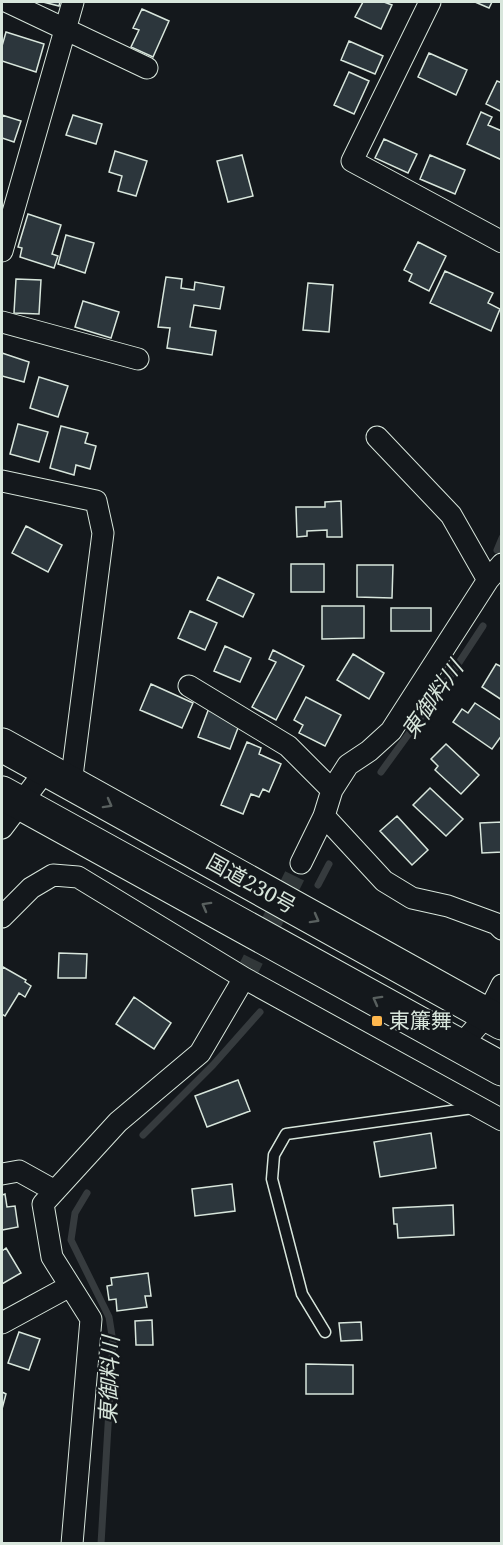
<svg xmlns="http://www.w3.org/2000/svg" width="503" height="1545" font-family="'Noto Serif','Noto Sans JP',serif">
  <rect width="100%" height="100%" fill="#14181c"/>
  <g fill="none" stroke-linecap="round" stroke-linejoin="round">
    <path stroke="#363b3e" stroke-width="7" d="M497 550 502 538
      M381 772 445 684 483 626
      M318 885 329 864
      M143 1135 213 1065 260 1012
      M87 1193 75 1213 71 1240 109 1317 113 1342 101 1544"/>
  </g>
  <path fill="#2c363c" stroke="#d8e6dc" stroke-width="1.5" d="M43 2H60L59 6Z
    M363 2H384L392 5 381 29 355 17Z
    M475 2H492L489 8Z
    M142 9 169 21 153 57 131 47 139 30 133 28Z
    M6 32 44 44 36 72 2 61V46Z
    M349 41 383 56 375 74 341 60Z
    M429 53 467 70 456 95 418 77Z
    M349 72 369 81 354 114 334 105Z
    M497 81 502 83V112L486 104Z
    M481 112 492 117 488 125 502 131V160L467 144Z
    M2 115 21 121 14 142 2 138Z
    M73 115 102 124 96 144 66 135Z
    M384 139 417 154 408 173 375 158Z
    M115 151 147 161 136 196 118 191 122 176 109 172Z
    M242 155 253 196 228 202 217 161Z
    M430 155 465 170 455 194 420 179Z
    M28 214 61 225 52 254 58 256 54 268 20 257 22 248 18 247Z
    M66 235 94 243 85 273 58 264Z
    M418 242 446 256 429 291 409 281 412 274 404 270Z
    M445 271 493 293 488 303 500 309 491 331 430 303Z
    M166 277 182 279 181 288 194 290 195 282 224 287 220 309 194 305 190 327 216 331 212 355 167 348 170 328 158 327Z
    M16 279 41 280 39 314 14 313Z
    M308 283 333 285 329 332 303 330Z
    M83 301 119 312 111 338 75 327Z
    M2 353 29 362 24 382 2 376Z
    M39 377 68 386 58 417 30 408Z
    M18 424 48 432 39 462 10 454Z
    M61 426 88 433 85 443 96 446 90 469 76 465 74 475 50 468Z
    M341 501 342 537H327V530L307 531V536L297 537 296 507H325V502Z
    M26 526 62 545 48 572 12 553Z
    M291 564H324V592H291Z
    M357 565H393L392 598 357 597Z
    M218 577 254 594 243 617 207 600Z
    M322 606H364V638L322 639Z
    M391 608H431V631H391Z
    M190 611 217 623 205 650 178 638Z
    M225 646 251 658 240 682 214 671Z
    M273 650 304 666 276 720 252 707 276 662 269 659Z
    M353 654 384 673 369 699 337 680Z
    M496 664 502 667V700L482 687Z
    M151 684 193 703 182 728 140 710Z
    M306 697 341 715 325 746 299 733 303 725 294 720Z
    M475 703 502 721V735L492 749 453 722 462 709 468 713Z
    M209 708 241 720 230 749 198 737Z
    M247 742 261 748 259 754 281 764 269 792 263 789 259 797 251 794 243 814 221 805Z
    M446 744 479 775 461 794 435 770 438 766 431 759Z
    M430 788 463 819 446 836 413 805Z
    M397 816 428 850 412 865 380 831Z
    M502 822V852L482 853 480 823Z
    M59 953 87 954 86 978H58Z
    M3 967 26 980 25 982 31 986 25 997 19 993 5 1016 2 1014V970Z
    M134 997 171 1023 154 1049 116 1024Z
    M238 1080 250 1111 207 1127 195 1096Z
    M431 1133 436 1168 380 1177 374 1142Z
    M232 1184 235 1211 195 1216 192 1189Z
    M5 1194 7 1207 15 1206 18 1227 2 1230V1195Z
    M453 1205 454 1235 398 1238 397 1224H394L393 1208Z
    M6 1248 21 1273 2 1284V1251Z
    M148 1273 151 1296H145L147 1307 117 1311 116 1299 109 1300 107 1286 112 1285 111 1278Z
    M152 1320 153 1345H136L135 1321Z
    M361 1322 362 1340 341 1341 339 1323Z
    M19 1332 40 1339 29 1370 8 1363Z
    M306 1364 353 1365V1394H306Z
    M2 1392 6 1394 2 1409Z"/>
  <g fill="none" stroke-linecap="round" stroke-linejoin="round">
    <path stroke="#313739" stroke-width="21" stroke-dasharray="21 10" stroke-linecap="butt" d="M244 978 301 863"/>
    <defs>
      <path id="lane" d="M325 1332 302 1294 272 1179 274 1155 286 1134 473 1108"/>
      <path id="street" d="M8 2 147 68
        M430 2 352 161 502 242
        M2 251 73 2
        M2 322 138 359
        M377 437 451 515 488 580
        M2 481 96 501 103 533 71 784
        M189 686 288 746 332 790
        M324 816 384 881 412 898 448 906 497 924 502 929
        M2 828 46 770
        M301 863 324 816 332 790 348 765 369 751 391 731 488 580 502 564
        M2 917 31 888 53 875 78 877 244 978 502 1120
        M460 1046 487 1015 502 985
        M2 1174 19 1171 55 1191
        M2 1323 70 1286
        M72 1544 91 1319 52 1257 43 1204 118 1122 200 1053 244 978"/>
      <path id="highway" d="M2 745 502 1023
        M2 793 502 1069"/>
    </defs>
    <use href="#lane" stroke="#d8e6dc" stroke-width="13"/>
    <use href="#street" stroke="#d8e6dc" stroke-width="23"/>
    <use href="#highway" stroke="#d8e6dc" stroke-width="35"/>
    <use href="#lane" stroke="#14181c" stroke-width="10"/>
    <use href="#street" stroke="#14181c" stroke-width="21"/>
    <use href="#highway" stroke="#14181c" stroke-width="33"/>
  </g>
  <defs><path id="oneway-chevron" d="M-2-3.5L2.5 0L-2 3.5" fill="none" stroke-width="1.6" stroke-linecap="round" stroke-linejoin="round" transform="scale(1.5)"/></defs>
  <g stroke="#59605f">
    <use href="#oneway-chevron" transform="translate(108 804) rotate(29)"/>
    <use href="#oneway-chevron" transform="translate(206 906) rotate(-151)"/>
    <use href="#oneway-chevron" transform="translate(315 919) rotate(29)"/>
    <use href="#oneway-chevron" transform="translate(377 1000) rotate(-151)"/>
  </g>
  <rect fill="#ffb74d" stroke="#14181c" stroke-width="2" x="371" y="1015" width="12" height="12" rx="3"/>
  <g text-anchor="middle" stroke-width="4.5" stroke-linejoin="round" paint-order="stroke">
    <g font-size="21" fill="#d8e6dc" stroke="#14181c">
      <text transform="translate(251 884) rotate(29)" y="7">国道230号</text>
    </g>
    <g font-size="21" fill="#d8e6dc" stroke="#14181c" text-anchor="start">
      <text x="389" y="1028">東簾舞</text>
    </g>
    <g font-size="22" font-style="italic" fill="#d8e6dc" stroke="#14181c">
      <text transform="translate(432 699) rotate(-55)" y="8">東御料川</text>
      <text transform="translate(109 1380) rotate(-88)" y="8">東御料川</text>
    </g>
  </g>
  <rect width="503" height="1545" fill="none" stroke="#d8e6dc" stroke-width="6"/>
</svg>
